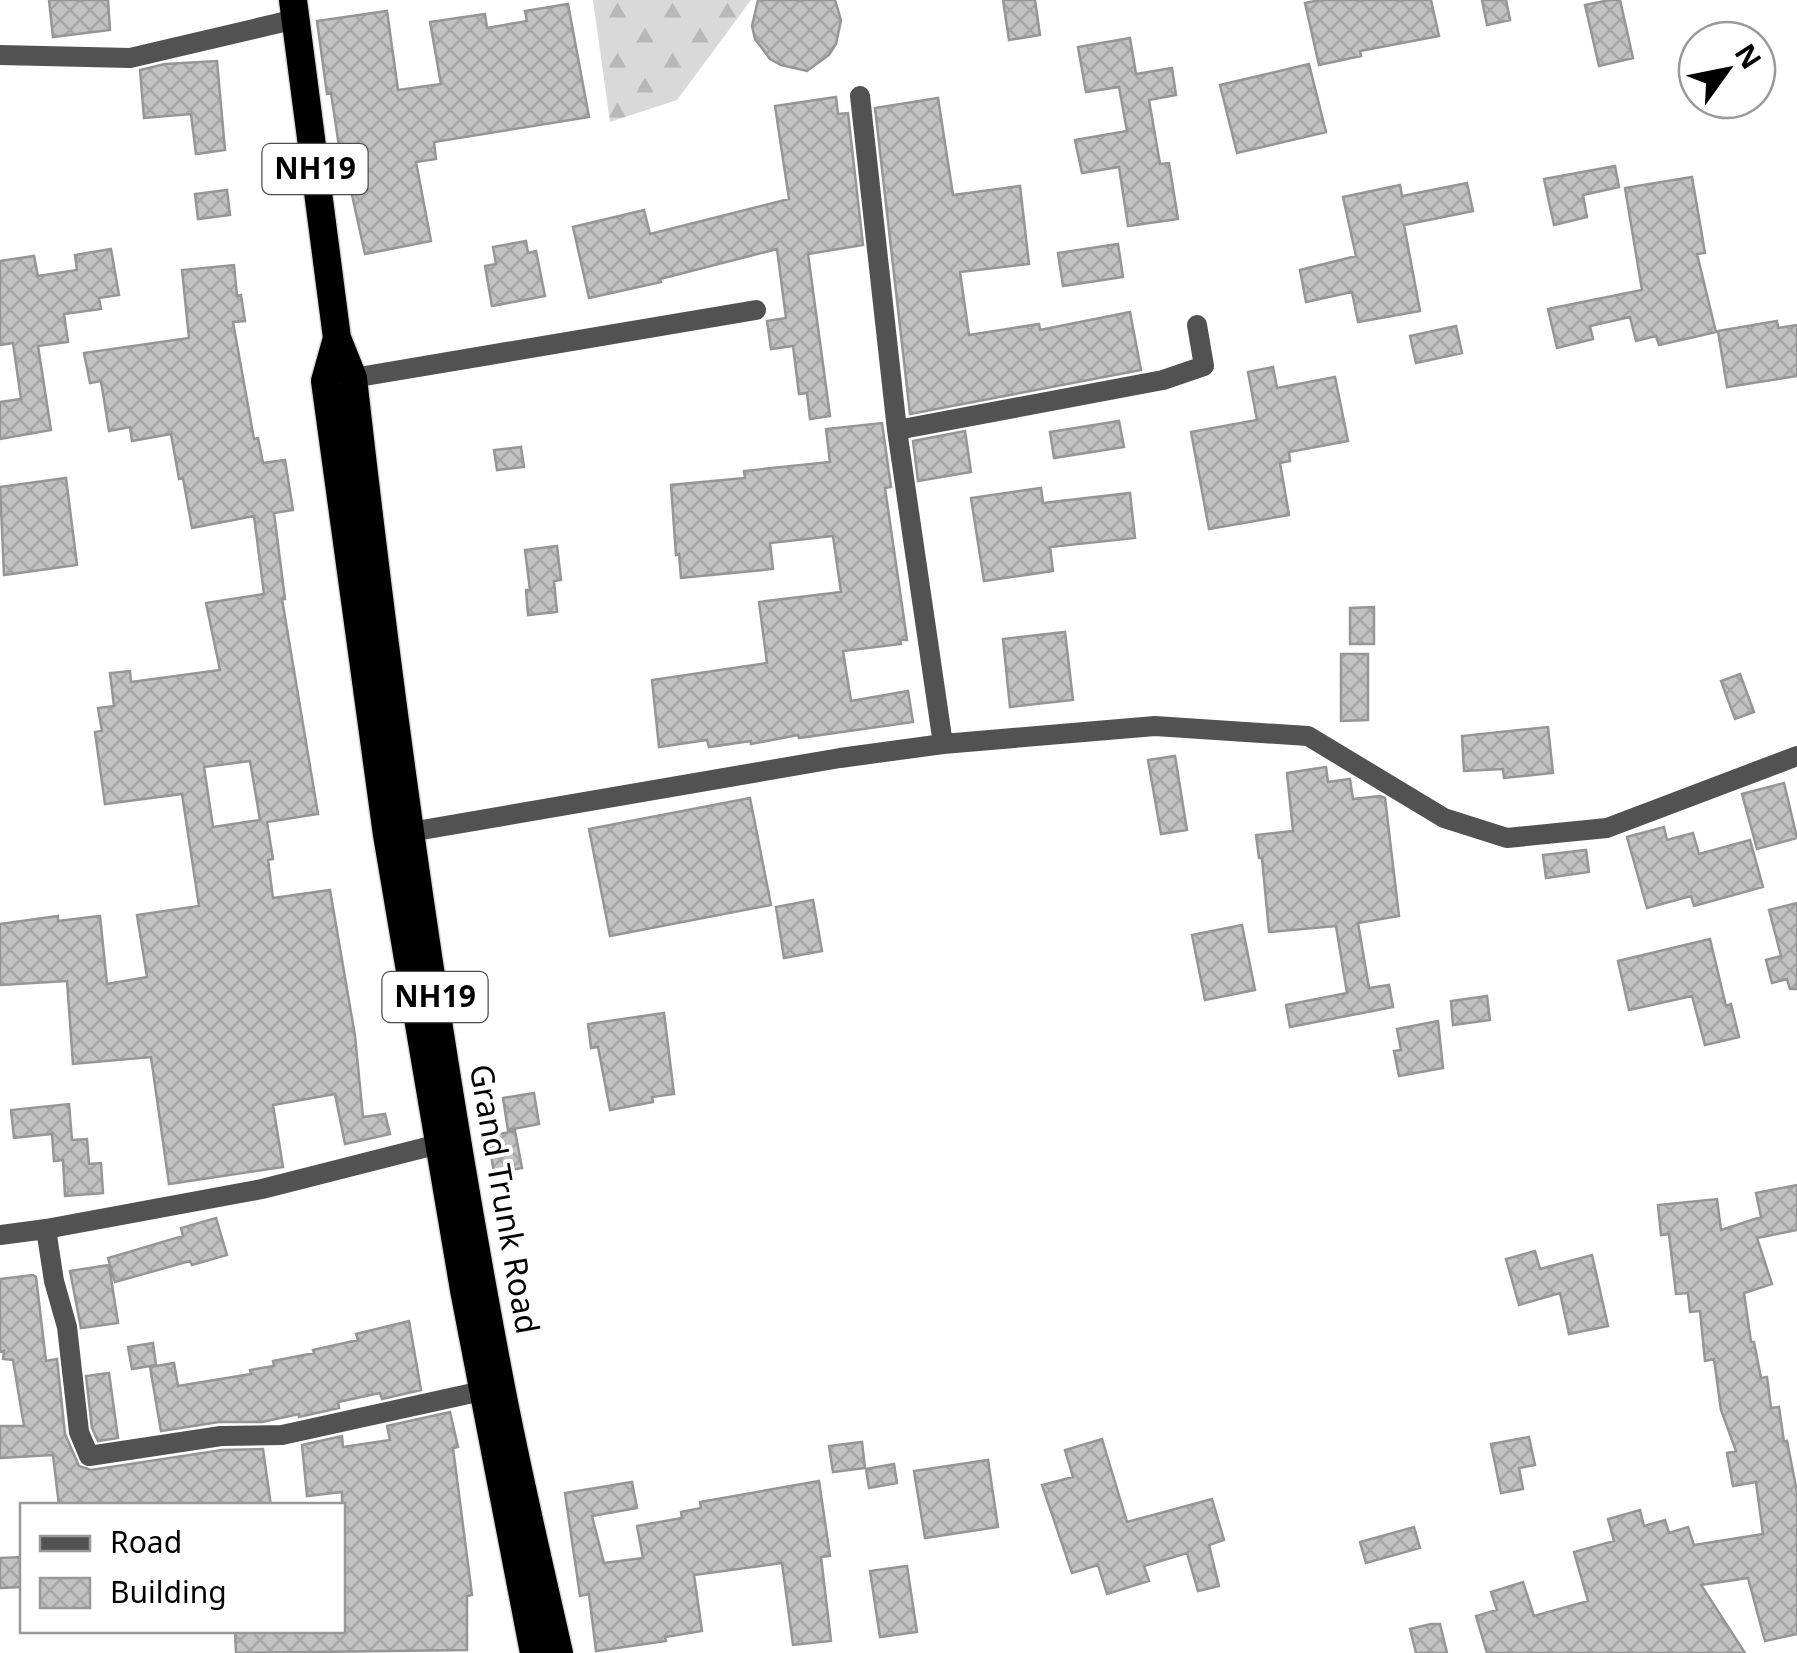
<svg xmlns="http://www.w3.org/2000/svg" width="1797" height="1653" font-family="'Noto Sans',sans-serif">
  <defs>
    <pattern id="forest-firs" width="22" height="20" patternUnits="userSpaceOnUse" patternTransform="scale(2.5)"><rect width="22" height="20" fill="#d9d9d9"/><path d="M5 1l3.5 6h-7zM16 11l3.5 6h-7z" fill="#b8b8b8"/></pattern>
    <pattern id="building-cross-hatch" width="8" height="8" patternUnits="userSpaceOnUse" patternTransform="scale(2.5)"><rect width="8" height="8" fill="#c2c2c2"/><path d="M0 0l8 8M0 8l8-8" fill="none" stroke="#a5a5a5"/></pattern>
  </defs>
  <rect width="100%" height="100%" fill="#fff"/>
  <path fill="url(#forest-firs)" d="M593 0H751L677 100 610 122Z"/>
  <path fill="url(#building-cross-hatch)" stroke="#969696" stroke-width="2.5" fill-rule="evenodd" d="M49 0H108L110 30 53 37Z
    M758 0H835L841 20 836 44 829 55 807 71 781 65 770 59 755 39 752 26Z
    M1003 0H1035L1040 35 1009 40Z
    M1320 0H1431L1439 36 1360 51 1361 56 1319 65 1305 3Z
    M1482 0H1506L1510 20 1487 25Z
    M1610 0H1620L1633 58 1599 66 1585 5Z
    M568 4 589 117 434 142 436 159 416 162 431 241 365 254 347 172 343 173 331 93 327 94 317 21 387 11 398 90 441 84 430 22 485 14 487 28 527 21 525 11Z
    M1130 38 1136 74 1172 68 1176 95 1149 100 1160 164 1169 163 1178 219 1128 226 1119 167 1082 173 1075 140 1127 131 1119 87 1086 92 1078 47Z
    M217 61 225 150 196 154 191 114 144 118 140 70 165 64Z
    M1309 64 1326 132 1237 153 1220 85Z
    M836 97 838 114 848 113 863 245 808 254 830 416 810 419 807 393 799 394 793 346 771 349 767 321 786 318 777 249 660 279 661 282 589 298 573 227 644 210 650 234 789 199 775 106Z
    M938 98 953 195 1020 186 1029 264 960 272 969 335 1039 324 1040 330 1130 312 1141 370 910 414 875 108Z
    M1615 166 1619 187 1583 195 1587 217 1554 225 1544 179Z
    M1692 177 1705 253 1697 254 1716 332 1659 345 1656 336 1636 341 1630 317 1590 326 1593 339 1557 348 1548 309 1642 290 1625 188Z
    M1467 183 1473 211 1404 225 1420 311 1358 322 1352 292 1306 302 1300 270 1356 256 1343 197 1400 185 1402 196Z
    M227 190 230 215 198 219 195 194Z
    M526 241 528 253 536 251 545 296 492 306 485 266 496 264 493 247Z
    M1118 244 1123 277 1063 286 1058 253Z
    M111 249 119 295 99 298 101 309 64 314 68 342 38 346 51 430 0 439V402L21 399 13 343 0 345V261L34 256 38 276 77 270 75 255Z
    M234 265 237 296 241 295 245 321 233 322 254 439 258 438 263 463 285 460 293 510 274 513 285 599H282L318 814 267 822 273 859 268 860 273 898 330 890 355 1036 363 1117 385 1114 390 1134 345 1144 335 1094 273 1105 283 1167 169 1184 151 1057 73 1064 67 981 0 985V924L58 916V921L100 916 107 984 147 977 137 915 199 906 182 794 105 804 95 732 102 731 98 708 114 706 110 673 130 671 131 682 220 670 206 603 264 594 254 516 192 528 183 478 179 479 171 434 132 441 130 427 109 431 101 381 90 383 84 353 189 338 182 270ZM250 761 260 820 213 827 204 767Z
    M1777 321 1778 328 1797 325V376L1727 387 1718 331Z
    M1456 326 1462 353 1416 363 1410 336Z
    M1273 367 1277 388 1335 377 1348 441 1289 452 1290 461 1280 463 1289 515 1209 529 1191 432 1257 420 1248 372Z
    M1119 421 1124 447 1054 458 1050 432Z
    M882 423 891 487 885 488 907 640H900L901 644 843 651 851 701 908 691 913 722 799 738 798 735 751 744V741L709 747 707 740 659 747 652 680 767 663 759 602 841 592 833 536 770 543 773 569 681 578 679 554 676 555 671 485 745 478 744 471 830 462 826 429Z
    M965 431 971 472 918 481 913 441Z
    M521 447 524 467 497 470 494 450Z
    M66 478 77 565 4 575 0 487Z
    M1041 488 1043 503 1130 493 1135 538 1050 547 1053 571 984 581 971 498Z
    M557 546 561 580 554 581 557 612 528 615 526 590H530L525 550Z
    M1374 607V644H1350V608Z
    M1065 632 1073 700 1010 707 1003 639Z
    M1341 654H1368V720L1341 721Z
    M1740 674 1754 712 1735 719 1721 681Z
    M1548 727 1553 773 1504 778 1503 769 1464 771 1462 736Z
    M1175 756 1187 830 1161 834 1148 760Z
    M1326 767 1328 782 1350 779 1353 799 1380 796 1385 798 1399 916 1358 923 1369 988 1389 985 1393 1007 1290 1027 1286 1005 1347 993 1336 926 1269 932 1262 858H1259L1256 835 1293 831 1287 773Z
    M1784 783 1797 838 1757 849 1742 794Z
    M750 798 771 905 610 936 589 829Z
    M1664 827 1667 840 1693 833 1699 854 1750 840 1763 887 1694 906 1691 896 1647 908 1627 837Z
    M1586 850 1589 872 1546 878 1543 855Z
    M813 900 822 951 784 958 776 907Z
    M1797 903V989H1790L1787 979 1772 983 1766 960 1781 956 1769 910Z
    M1242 925 1255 990 1205 1000 1192 935Z
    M1710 939 1726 1006 1731 1004 1739 1037 1705 1045 1692 996 1629 1010 1618 961Z
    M1487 996 1490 1020 1453 1025 1451 1001Z
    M664 1013 674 1094 652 1097 653 1102 610 1110 598 1047 591 1048 588 1024Z
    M1438 1021 1443 1068 1399 1076 1394 1051 1401 1050 1397 1029Z
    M534 1093 539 1124 508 1130 503 1098Z
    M69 1104 72 1140 87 1139 89 1164 101 1163 103 1193 65 1196 63 1160 54 1161 52 1134 14 1138 11 1110Z
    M515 1131 522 1168 494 1173 488 1136Z
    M1797 1185V1230L1757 1238 1772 1284 1744 1293 1751 1342H1754L1761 1378 1767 1377 1771 1408 1779 1407 1784 1442 1787 1441 1797 1492V1634L1765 1641 1748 1578 1701 1585 1745 1653H1487L1476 1616 1497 1610 1491 1592 1523 1582 1534 1616 1588 1601 1574 1552 1614 1541 1608 1519 1640 1510 1644 1526 1665 1520 1669 1533 1688 1527 1694 1545 1763 1534 1756 1482 1733 1486 1727 1453 1736 1451 1721 1410 1714 1359 1705 1361 1700 1311 1690 1312 1688 1293 1676 1294 1669 1234 1661 1235 1658 1205 1717 1199 1721 1230 1761 1217 1756 1193Z
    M216 1218 227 1255 192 1265 190 1261 115 1282 108 1258 183 1236 181 1228Z
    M1535 1251 1540 1269 1592 1255 1608 1326 1569 1334 1560 1293 1519 1305 1506 1259Z
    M109 1265 118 1323 81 1328 70 1271Z
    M33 1275 36 1277 46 1361 57 1359 65 1434 79 1466 91 1470 222 1450 263 1449 271 1506H59L53 1455 0 1458V1426H24L13 1360 3 1359 4 1351 0 1352V1279Z
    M409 1321 421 1390 382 1399 380 1393 338 1402 339 1408 299 1417V1414L262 1422H219L161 1431 150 1367 174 1363 178 1386 251 1374 250 1370 274 1366 273 1361 314 1353 313 1350 358 1340 356 1334Z
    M153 1343 156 1365 132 1369 128 1347Z
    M109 1373 118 1438 98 1441 92 1428 86 1376Z
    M450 1412 458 1447 453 1448 472 1595 467 1596V1650L236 1653 235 1630H342V1492L307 1496 302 1445 342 1436 343 1447 390 1440 387 1426Z
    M1529 1437 1535 1465 1519 1468 1523 1489 1501 1493 1491 1444Z
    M1102 1439 1127 1522 1212 1499 1224 1540 1209 1545 1219 1586 1198 1591 1187 1553 1144 1566 1149 1581 1107 1594 1098 1565 1072 1573 1042 1485 1073 1477 1065 1450Z
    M862 1442 865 1468 833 1472 829 1446Z
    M988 1460 998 1527 925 1538 914 1471Z
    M894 1464 897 1483 869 1488 866 1469Z
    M819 1481 830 1556 821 1557 831 1641 793 1645 782 1563 694 1575 702 1631 665 1637 666 1641 596 1651 589 1594 580 1596 565 1493 632 1482 637 1508 592 1516 604 1563 643 1558 637 1526 682 1518 681 1512 701 1508 700 1502Z
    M1414 1527 1420 1548 1366 1563 1360 1542Z
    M22 1557V1587L0 1588V1558Z
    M907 1566 917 1632 880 1637 870 1571Z
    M1431 1624H1440L1447 1653H1416L1410 1629Z"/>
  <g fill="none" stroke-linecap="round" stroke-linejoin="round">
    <defs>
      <path id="trunk" d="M293 0 337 338 353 378C391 716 437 1053 501 1387 518 1476 539 1564 559 1653
        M337 338 325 381 387 835 464 1290 534 1653"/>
    </defs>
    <use href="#trunk" stroke="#dbdbdb" stroke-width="31"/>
    <path stroke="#525252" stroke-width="20" d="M0 55 130 58 296 19
      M860 96 897 430 943 744
      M353 378 756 310
      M897 430 1163 380 1204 366 1197 325
      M410 832 840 758 943 744 1155 726 1308 736 1444 818 1507 838 1607 828 1797 756
      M46 1229 262 1189 439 1144
      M0 1235 46 1229 54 1281 67 1327 79 1432 89 1456 221 1436 282 1435 482 1391"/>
    <use href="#trunk" stroke="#000" stroke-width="28"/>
  </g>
  <g text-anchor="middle" stroke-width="8" stroke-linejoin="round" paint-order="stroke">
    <g fill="#fff" stroke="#4c4c4c" stroke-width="2.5">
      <rect x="262.5" y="144" width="105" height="50" rx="8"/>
      <rect x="382.5" y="972" width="105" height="50" rx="8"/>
    </g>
    <g font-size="30" font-weight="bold" fill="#000">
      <text x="315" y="179">NH19</text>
      <text x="435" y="1007">NH19</text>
    </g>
    <g font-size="32" fill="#000" stroke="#fff">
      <text transform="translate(504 1199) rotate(80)" y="11">Grand Trunk Road</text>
    </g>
  </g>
  <rect x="20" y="1503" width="325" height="130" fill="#ffffff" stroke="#999999" stroke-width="2.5"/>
  <rect x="40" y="1536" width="50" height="15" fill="#525252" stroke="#999999" stroke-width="2.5"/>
  <text x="110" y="1553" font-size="30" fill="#000000">Road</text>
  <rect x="40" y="1578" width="50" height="30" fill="url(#building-cross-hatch)" stroke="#999999" stroke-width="2.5"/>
  <text x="110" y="1603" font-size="30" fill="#000000">Building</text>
  <g transform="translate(1727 70) rotate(57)"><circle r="48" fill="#ffffff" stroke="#999999" stroke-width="2.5"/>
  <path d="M0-8L18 38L0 25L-18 38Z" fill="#000000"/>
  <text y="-15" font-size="28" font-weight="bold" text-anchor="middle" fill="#000000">N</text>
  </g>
</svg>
